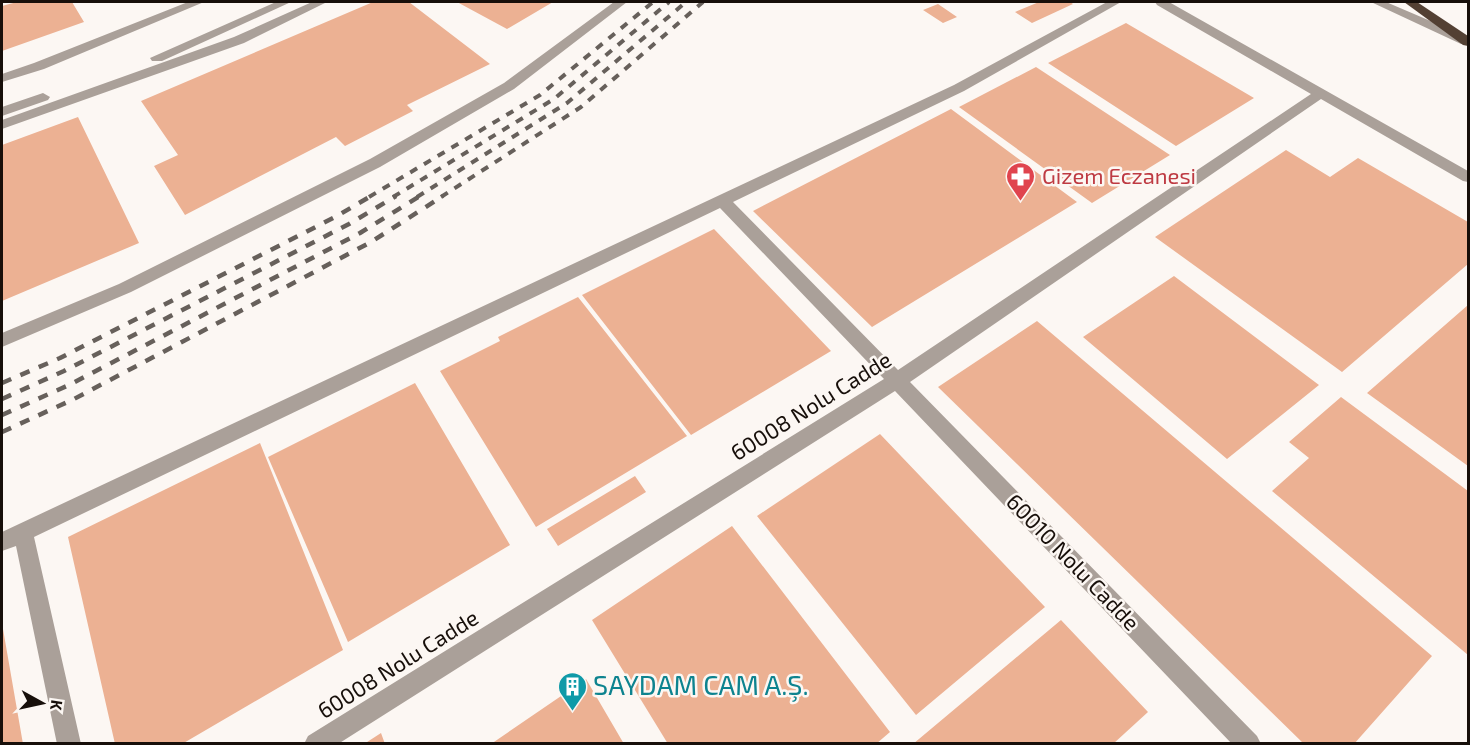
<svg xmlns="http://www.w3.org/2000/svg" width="1470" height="745" font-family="'Exo 2',sans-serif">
  <rect width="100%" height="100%" fill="#fcf7f3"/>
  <path fill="#ecb193" d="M17 2H72L84 22 2 51V6Z
    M373 2H409L490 64 407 105 413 111 345 146 336 137 185 215 154 166 178 155 141 101Z
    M457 2H553L507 29Z
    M1039 2H1070L1073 4 1032 23 1015 12Z
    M938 4 957 17 943 23 923 10Z
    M1126 23 1254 98 1176 146 1048 63Z
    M1036 67 1170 155 1092 203 959 107Z
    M951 109 1077 202 872 327 753 211Z
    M78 117 139 243 2 301V145Z
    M1286 150 1330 177 1358 158 1468 222V264L1342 372 1155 237Z
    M714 229 831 351 691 435 582 295Z
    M1174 276 1319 385 1227 459 1083 337Z
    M578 297 687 436 536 527 440 371 500 341 498 337Z
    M1468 305V466L1367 393Z
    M1037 321 1432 656 1354 744H1304L938 387Z
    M415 383 510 545 348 642 268 457Z
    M1341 397 1468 491V655L1272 491 1309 458 1289 442Z
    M880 434 1045 607 916 715 757 516Z
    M260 443 343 650 182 744H115L68 537Z
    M635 476 646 492 558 546 547 529Z
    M732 526 890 732 876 744H668L592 620Z
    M1061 620 1148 712 1113 744H913Z
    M2 629H3L23 744H2Z
    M586 679 624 744H491Z
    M381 733 385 744H364Z"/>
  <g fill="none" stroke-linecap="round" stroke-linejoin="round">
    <path fill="#aaa099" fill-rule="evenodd" d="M188 2H204L44 69 2 82V74L34 63Z
      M276 2H291L162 61H152L150 58Z
      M312 2H327L244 43 2 129V120L234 37Z
      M614 2H627L514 89 380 167 131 292 2 347V333L119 284 370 159 504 83Z
      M1107 2H1121L964 91 733 202 898 370 1311 94 1157 5 1155 2H1169L1468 171V182L1463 181 1321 99 910 382 1257 736 1261 744H1232L895 391 338 744H304L308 736 884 379 720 208 34 537 81 744H57L16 546 2 551V532L954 85Z
      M1371 2H1386L1468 37V44H1461Z
      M43 93 50 97 48 100 2 116V107Z"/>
    <path fill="#534033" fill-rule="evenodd" d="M1404 2H1417L1468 36V46L1463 45Z"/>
    <path stroke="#67605b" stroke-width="4" stroke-dasharray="8 8" stroke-linecap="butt" d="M369 197 540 95 653 2
      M393 197 554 99 669 2
      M417 197 567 103 686 2
      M441 197 581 107 703 2"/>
    <path stroke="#67605b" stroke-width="4.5" stroke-dasharray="10 10" stroke-linecap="butt" d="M2 383 60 358 337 216 371 196
      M2 399 64 371 349 224 396 196
      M2 415 69 385 360 233 420 196
      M2 432 74 399 371 242 443 196"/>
  </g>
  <defs>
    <symbol id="pharmacy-pin" viewBox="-11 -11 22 30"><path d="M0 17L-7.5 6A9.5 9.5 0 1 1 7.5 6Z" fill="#e0444e" stroke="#fcf7f3"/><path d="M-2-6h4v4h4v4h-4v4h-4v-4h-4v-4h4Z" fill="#fff"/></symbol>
    <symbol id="building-pin" viewBox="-11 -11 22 30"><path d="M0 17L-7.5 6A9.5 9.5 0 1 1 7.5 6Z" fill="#0f9aa8" stroke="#fcf7f3"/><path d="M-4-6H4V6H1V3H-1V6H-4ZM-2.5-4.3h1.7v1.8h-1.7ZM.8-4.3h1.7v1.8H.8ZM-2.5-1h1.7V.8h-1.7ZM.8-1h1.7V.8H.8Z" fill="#fff"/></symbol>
  </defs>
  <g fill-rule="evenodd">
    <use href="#pharmacy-pin" x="1004" y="160" width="33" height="45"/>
    <use href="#building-pin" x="556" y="670" width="33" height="45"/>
  </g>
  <g text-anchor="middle" stroke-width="5" stroke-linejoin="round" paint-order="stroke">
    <g font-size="22" fill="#be3a42" stroke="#fcf7f3" text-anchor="start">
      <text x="1042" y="184">Gizem Eczanesi</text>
    </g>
    <g font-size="22" fill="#170f0a" stroke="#fcf7f3">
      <text transform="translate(811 406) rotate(-32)" y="8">60008 Nolu Cadde</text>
      <text transform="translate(1073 562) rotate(46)" y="8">60010 Nolu Cadde</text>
      <text transform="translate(398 664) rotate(-32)" y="8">60008 Nolu Cadde</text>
    </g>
    <g font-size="27" fill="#0d838f" stroke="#fcf7f3" text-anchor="start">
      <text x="593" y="695">SAYDAM CAM A.Ş.</text>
    </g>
  </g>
  <rect width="1470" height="745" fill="none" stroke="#170f0a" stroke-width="6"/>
  <g transform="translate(42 703) rotate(98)" stroke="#fcf7f3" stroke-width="4.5" paint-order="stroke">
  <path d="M0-4.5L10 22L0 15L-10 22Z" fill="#170f0a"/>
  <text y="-9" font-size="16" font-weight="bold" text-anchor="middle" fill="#170f0a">K</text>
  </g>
</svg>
